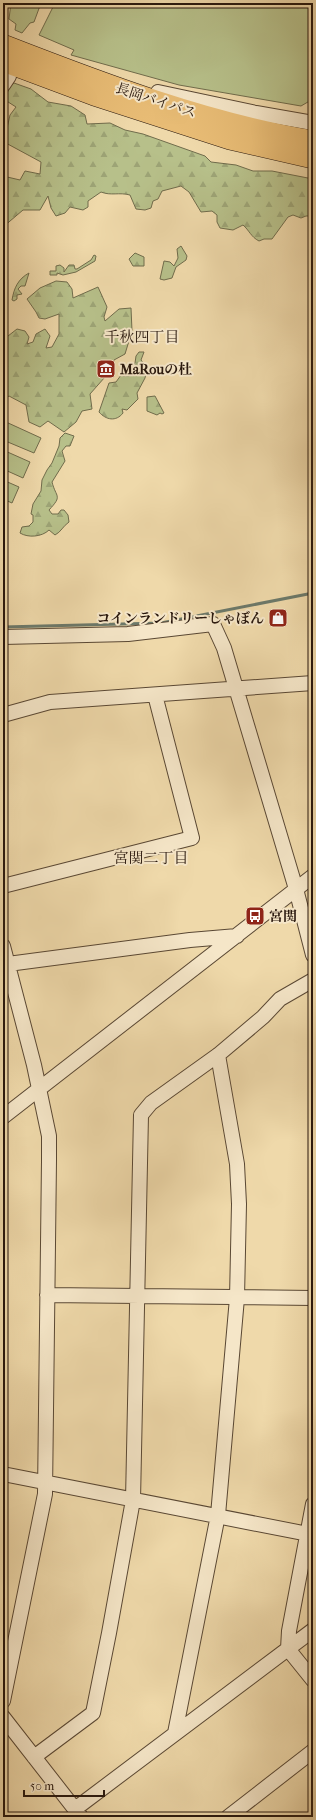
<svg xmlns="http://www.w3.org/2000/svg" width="316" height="1820" font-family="'IM FELL French Canon','Noto Serif JP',serif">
  <defs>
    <pattern id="forest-firs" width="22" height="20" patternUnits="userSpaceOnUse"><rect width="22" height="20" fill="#b7c08a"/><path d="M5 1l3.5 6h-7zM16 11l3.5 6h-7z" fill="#9da476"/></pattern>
  </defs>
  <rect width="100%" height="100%" fill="#efd9aa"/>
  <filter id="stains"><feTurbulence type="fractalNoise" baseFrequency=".005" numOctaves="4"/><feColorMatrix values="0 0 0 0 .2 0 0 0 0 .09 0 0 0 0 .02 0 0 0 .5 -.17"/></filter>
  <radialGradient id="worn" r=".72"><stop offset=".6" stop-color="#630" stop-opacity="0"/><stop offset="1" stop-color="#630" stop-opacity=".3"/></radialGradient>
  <path fill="#b7c08a" stroke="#706c4c" d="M11 3H41L34 22 30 23 22 33 15 30 16 24 9 19Z
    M55 3H313V99L301 106 179 85 71 55 74 50 39 35Z
    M181 246 187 256 186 260 176 267 172 278 164 280 160 279 164 261 170 262 174 266 178 258 177 249Z
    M6 422 41 438 34 453 3 440V428Z
    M3 450 30 462 23 478 3 469Z
    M3 480 19 487 12 503 3 499Z"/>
  <path fill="url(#forest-firs)" stroke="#706c4c" d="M14 83 31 89 48 102 71 106 85 115 87 124 110 123 125 130 143 134 205 156 211 162 236 165 253 171H272L313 179V216H306L301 218 293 215 288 217 272 239H264L259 241C251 237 249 230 243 225L233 230 220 228 217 222V215L212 211 201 212 189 192 181 186 162 191 158 199 153 201 151 208 145 210 136 209 130 195C119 192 111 196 101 192L88 201V207L83 210 70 207 65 213 56 216 51 208 48 196 40 210H23L3 227V176L20 180 25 171 40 174 41 162 4 142 10 115 16 107 5 100 9 88Z
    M135 253 144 257V266H133L129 259Z
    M94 255 96 256 95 261 76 272 63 275 57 273V275H50V271H56V266L60 265 64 268V272L69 265H74L75 269H77L91 260Z
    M29 273 25 286H21L18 289 22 294 17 295V299L14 301 12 300C14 288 18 279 29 273Z
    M56 281 67 282 72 289 73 298 98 287 107 307 104 317 105 321 119 309 131 308 132 331 125 354 114 360 105 377 90 394 92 409 82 411 76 422 64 432 48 421 40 427 29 422 26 405 9 396 3 400V332L8 336 17 329 25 331 29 337 27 344 33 342 36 334 45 329 50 336 46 348 52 347 59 334V314L45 319 39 318 36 312 27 299 40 288Z
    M139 352H144L141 360 147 368 145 378 137 393 138 399 127 410 122 409 123 413C116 422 106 420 99 412L109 383 116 382 124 371 135 363 136 356Z
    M155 396 164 413 162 414 160 413 157 415 147 411V397Z
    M65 433 74 436 70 446H66L62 451 65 461 52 482C56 498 63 495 49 510L52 514H58L61 510H64L68 515 69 522C63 526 61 532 55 535L49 530C42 537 28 538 20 533L22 527 29 526 33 522V515L31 514 33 504 41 491 42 480 47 470 52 463 59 446 60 438Z"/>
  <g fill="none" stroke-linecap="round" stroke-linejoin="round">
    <path stroke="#6c796a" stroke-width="3" d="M3 627 161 623 313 593"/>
    <defs>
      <path id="minor" d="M3 85 9 76
        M158 92 256 113 313 123
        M3 637 128 634 213 624 224 648 296 889 313 955
        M3 715 50 702 313 683
        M3 886 192 838 155 695
        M3 946 34 1065 49 1136V1160L45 1494 3 1701
        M8 964 190 940 237 936
        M3 1117 313 876
        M47 1295 313 1298
        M3 1474 308 1534 313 1532
        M313 1504 289 1631 288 1649 313 1680
        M3 1717 81 1817
        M175 1733 218 1515 237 1298 239 1204 237 1164 218 1055
        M34 1757 93 1713 109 1633 133 1500 141 1115 151 1103 218 1055 263 1017 280 999 313 980
        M75 1809 313 1630
        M228 1817 313 1751"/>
      <path id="highway" d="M3 45C103 84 206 123 313 141
        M3 61 94 95 230 139 313 158"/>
    </defs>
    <use href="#minor" stroke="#5a4834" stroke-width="16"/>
    <use href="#highway" stroke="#28170d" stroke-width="22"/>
    <use href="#minor" stroke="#f5e6c8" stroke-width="14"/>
    <use href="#highway" stroke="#e8bc75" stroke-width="21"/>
  </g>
  <defs>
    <symbol id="museum-square" viewBox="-11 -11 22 22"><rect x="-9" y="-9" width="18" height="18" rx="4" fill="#8f2418" stroke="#f5e6c8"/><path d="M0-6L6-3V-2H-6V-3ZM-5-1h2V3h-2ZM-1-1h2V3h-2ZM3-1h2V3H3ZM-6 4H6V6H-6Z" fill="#fff"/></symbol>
    <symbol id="shop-square" viewBox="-11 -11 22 22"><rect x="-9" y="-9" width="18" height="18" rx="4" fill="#8f2418" stroke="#f5e6c8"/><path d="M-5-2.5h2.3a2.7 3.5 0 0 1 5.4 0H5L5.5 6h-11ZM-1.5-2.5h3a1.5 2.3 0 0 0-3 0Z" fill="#fff"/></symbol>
    <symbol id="bus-square" viewBox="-11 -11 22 22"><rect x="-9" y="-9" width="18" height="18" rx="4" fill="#8f2418" stroke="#f5e6c8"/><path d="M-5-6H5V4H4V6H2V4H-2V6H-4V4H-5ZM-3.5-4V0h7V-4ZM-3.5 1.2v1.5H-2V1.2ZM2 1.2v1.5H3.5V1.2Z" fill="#fff"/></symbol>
  </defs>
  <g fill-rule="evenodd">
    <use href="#museum-square" x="95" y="358" width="22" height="22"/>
    <use href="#shop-square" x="267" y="607" width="22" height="22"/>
    <use href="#bus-square" x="244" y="905" width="22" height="22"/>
  </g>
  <g text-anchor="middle" stroke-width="4" stroke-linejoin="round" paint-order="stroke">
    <g font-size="14" fill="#28170d" stroke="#f5e6c8">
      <text transform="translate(156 100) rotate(18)" y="5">長岡バイパス</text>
    </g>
    <g font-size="14" font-weight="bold" fill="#28170d" stroke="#f5e6c8" text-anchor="start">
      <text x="120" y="374">MaRouの杜</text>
      <text x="264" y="623" text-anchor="end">コインランドリーしゃぼん</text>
      <text x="269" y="921">宮関</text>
    </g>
    <g font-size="15" fill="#28170d" stroke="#f5e6c8">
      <text x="142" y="342">千秋四丁目</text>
      <text x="151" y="863">宮関二丁目</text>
    </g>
  </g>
  <rect width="316" height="1820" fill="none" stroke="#efd9aa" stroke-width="16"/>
  <rect x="4" y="4" width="308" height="1812" fill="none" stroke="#28170d" stroke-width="2"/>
  <rect x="8" y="8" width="300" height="1804" fill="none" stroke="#28170d"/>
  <path d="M24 1790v6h80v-6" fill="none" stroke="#28170d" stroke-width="2"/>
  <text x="30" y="1790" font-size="12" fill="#28170d" stroke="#f5e6c8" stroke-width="3" paint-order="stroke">50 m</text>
  <rect width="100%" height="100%" filter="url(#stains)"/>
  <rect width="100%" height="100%" fill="url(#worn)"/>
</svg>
